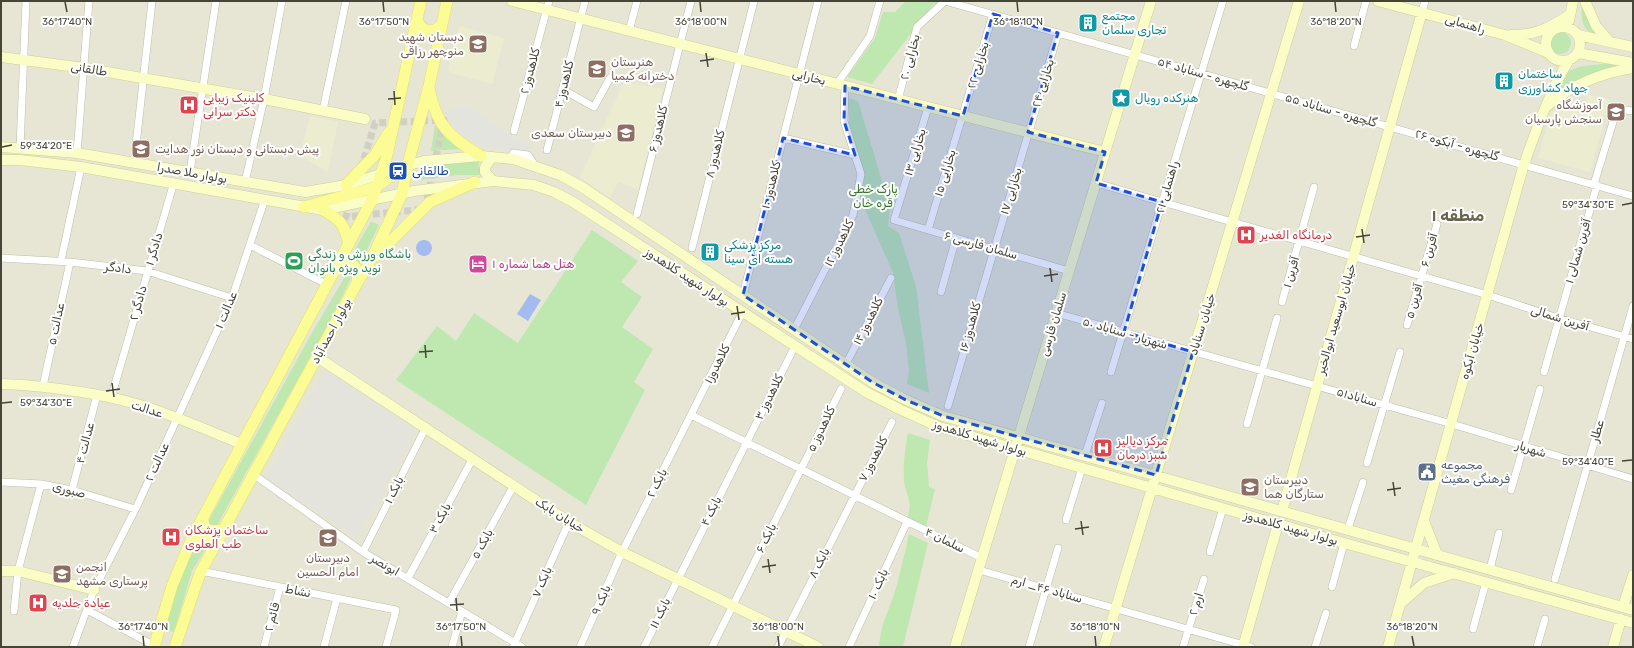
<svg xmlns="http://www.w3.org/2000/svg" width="1634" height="648" font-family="Rubik,'Noto Naskh Arabic',sans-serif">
  <rect width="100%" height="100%" fill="#f3f3e7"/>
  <path fill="#e7e6d5" d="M1 1H1633V647H1Z"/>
  <path fill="#e5e4dc" d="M325 368 418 428 357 538 268 480 267 477Z"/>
  <path fill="#ececd1" d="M459 26 504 38 492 84 450 73 448 69Z
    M624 82 663 89 638 190 618 182 610 198 580 177Z
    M1588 95 1610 100 1590 172 1538 158 1551 112 1567 103 1585 107Z
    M310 116 338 122 328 172 300 155Z"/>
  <path fill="#bfe7b0" d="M906 1H942L933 5 872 84 847 77 875 38 883 12H895Z
    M1582 1 1600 36C1580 31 1581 19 1582 1Z
    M1549 43a11 11 0 1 1 22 0a11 11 0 1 1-22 0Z
    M1603 64H1621L1585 77 1551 95 1563 73 1582 66Z
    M848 98 858 101 890 207 888 226 899 233 916 286 929 393 907 384 909 371 906 343 898 309 893 273 860 198 864 172 849 124Z
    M435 125 446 138 460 149 431 151Z
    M464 161H480L478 166 483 175H457L421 180 425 167Z
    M371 221 379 225 361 262 359 264 354 261 348 262Z
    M592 230 638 261 621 282 642 297 622 327 653 349 634 382 645 390 586 505 396 380 437 326 456 341 474 313 518 343Z
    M353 269V274L329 323 216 527 213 528 208 522 309 338 347 273 349 270Z
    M908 433 930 440 927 462 929 487 935 489 926 527 907 519C914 499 905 497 904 479 903 463 905 448 908 433Z
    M909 534 928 543 903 647H879C880 624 890 609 896 588 901 570 905 552 909 534Z
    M198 542 207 546 192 571 174 632 165 630 180 578Z"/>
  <path fill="#e4e4df" d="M468 105 529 147 528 155 481 146 456 129 444 112Z"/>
  <path fill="#a4bbef" d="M416 248a8 8 0 1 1 16 0a8 8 0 1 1-16 0Z
    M530 294 541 300 528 321 517 314Z"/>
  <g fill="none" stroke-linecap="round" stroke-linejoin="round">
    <path stroke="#d0d0c4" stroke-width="7" stroke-dasharray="7 3.5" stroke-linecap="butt" d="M444 120 425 209 346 217 375 123Z"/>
    <defs>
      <path id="street" d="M945 1 1633 196
        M1422 12 1425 1
        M629 31 637 1
        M1354 46 1366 1
        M837 84 870 36 880 1
        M562 89 594 107 610 78
        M898 100 917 27 945 1
        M928 107 894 220 1069 271
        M323 110 346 1
        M514 131 549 1
        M783 138 855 155
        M20 148 26 1
        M547 150 585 1
        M77 153 89 1
        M513 159V153L528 155 535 166
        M134 163 152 1
        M190 172 216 1
        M245 182 264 99 282 1
        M1096 183 1488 295 1558 318 1633 339
        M1594 184 1617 109 1633 111
        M637 214 691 1
        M928 230 993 14
        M250 245 328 285
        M692 248 754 1
        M1 258 70 262 147 271 232 298
        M61 261 81 167
        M941 292 956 238
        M743 295 818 1
        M1282 302 1314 187
        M1056 313 1452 424 1633 479
        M797 324 853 215 861 174 844 121 845 86
        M1407 325 1437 224
        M846 364 891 278
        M1111 372 1223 1
        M1544 372 1597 185
        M43 386 70 262
        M111 398 174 182
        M948 406 1058 33
        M691 415 982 558
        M1247 424 1277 318
        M1085 455 1102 403
        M1367 463 1400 352
        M253 474 363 552 522 647
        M1 482 41 484 72 490 135 509
        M72 490 97 395
        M1511 490 1540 389
        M1066 520 1082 468
        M1348 529 1363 482
        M363 552 426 427
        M1210 552 1223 508
        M1490 569 1499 533
        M979 570 1251 647
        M200 573 206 572 396 610 386 647
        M408 578 473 458
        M1555 579 1633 306
        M1332 587 1344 543
        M449 603 514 485
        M87 610 155 646
        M14 611 18 571 41 484
        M1473 629 1486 582
        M73 647 94 590 137 506 232 298 265 199
        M264 647 280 587
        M324 647 337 598
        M452 647 462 611
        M513 647 569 522
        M580 647 622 552 742 313
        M644 647 792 352
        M712 647 841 389
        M778 647 892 422
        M849 647 907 522
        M1029 647 1058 548
        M1183 647 1204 579
        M1315 647 1326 613
        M1537 647 1545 619"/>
      <path id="secondary" d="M512 1 1105 152
        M1378 1 1505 35 1549 53
        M1585 1 1596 26 1609 41
        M1569 21 1573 1
        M1546 44a17 17 0 1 1 34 0a17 17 0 1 1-34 0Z
        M1511 35C1536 35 1548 29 1569 15
        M1578 35 1633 47
        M1578 53 1633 63
        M1 57 84 68 264 99 365 119
        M1546 107C1571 85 1600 73 1633 68
        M1 147 77 153 305 192 346 185 387 172
        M492 158 485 167V172L493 181
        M1 160H20L81 167 323 210 414 191 493 181 534 185 554 192 573 202 866 392 899 409 939 427 1344 543 1633 623
        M402 167 424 161 481 156 513 159 560 175 582 187 872 382 904 399 943 416 1633 610
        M317 357 569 522 622 552 818 647
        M1 384C38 385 73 390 109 397 155 407 198 426 241 444
        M1282 511 1422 12
        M1424 521 1437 554
        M1 571H18L94 590
        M1400 604 1424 583 1454 573
        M1623 607 1633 575
        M955 647 1151 1
        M1104 647 1299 1
        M1243 647 1278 524
        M1388 647 1524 164C1537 128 1549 93 1569 60
        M1613 647 1621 619"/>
      <path id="primary" d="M417 19C420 31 433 35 441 25
        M429 88C436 125 449 137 481 156
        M346 185 375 155 389 132
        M304 207 376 187 408 164
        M323 210C341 220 344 224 349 244
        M376 256 430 202 475 182
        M335 271 347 265 354 266 358 271 357 282
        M202 518 205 528 212 531 222 530
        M192 538C203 536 207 539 213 548
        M154 647 172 586 192 538 372 200 386 159 421 1
        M175 647 200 573 357 283 371 260 402 194 408 164 429 86 447 1"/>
    </defs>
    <use href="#street" stroke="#bebdaa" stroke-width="8"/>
    <use href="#secondary" stroke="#cecf95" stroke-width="11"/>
    <use href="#primary" stroke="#e1e067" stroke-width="12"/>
    <use href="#street" stroke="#fff" stroke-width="7"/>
    <use href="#secondary" stroke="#fbfdc7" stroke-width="10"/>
    <use href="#primary" stroke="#fcfc97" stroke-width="11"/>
  </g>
  <path fill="#1d4ed8" fill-opacity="0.2" stroke="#1d4ed8" stroke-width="3" stroke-dasharray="8 5" stroke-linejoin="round" d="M993 14 1058 33 1028 132 1105 152 1096 183 1162 202 1124 332 1193 352 1156 475 943 416 904 399 872 382 743 295 783 138 855 155 844 121 845 86 963 116Z"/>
  <path fill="none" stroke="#464436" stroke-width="1.5" d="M65 2 67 12M383 2 384 12M700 2 701 12M1017 2 1018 12M1335 2 1336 12M706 53 708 67M700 61 714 59M394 91 395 105M388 99 401 98M2 147 12 145M1622 205 1632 203M1362 229 1364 243M1356 237 1370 235M1050 268 1052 282M1044 276 1058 274M737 306 739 320M731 314 745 312M425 345 426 358M419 352 433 351M112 383 114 397M106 391 120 389M2 403 12 402M1622 461 1632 460M1393 482 1395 496M1387 490 1401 488M1081 521 1083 535M1075 529 1089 527M768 559 770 573M762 567 776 565M456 598 457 611M450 605 464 604M143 636 144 646M461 636 462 646M778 636 779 646M1095 636 1096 646M1412 636 1414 646"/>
  <defs>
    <symbol id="building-square" viewBox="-11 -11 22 22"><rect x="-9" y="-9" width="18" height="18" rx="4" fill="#0f9aa8" stroke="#fff"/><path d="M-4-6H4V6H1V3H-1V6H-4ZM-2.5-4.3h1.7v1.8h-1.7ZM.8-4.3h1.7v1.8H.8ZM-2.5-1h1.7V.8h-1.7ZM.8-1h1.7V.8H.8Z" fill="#fff"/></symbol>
    <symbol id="school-square" viewBox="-11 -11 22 22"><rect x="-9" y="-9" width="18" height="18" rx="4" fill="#8d6e63" stroke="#fff"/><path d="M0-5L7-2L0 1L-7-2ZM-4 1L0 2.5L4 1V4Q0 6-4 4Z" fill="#fff"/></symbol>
    <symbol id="sight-square" viewBox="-11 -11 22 22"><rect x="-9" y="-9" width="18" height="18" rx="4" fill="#0f9aa8" stroke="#fff"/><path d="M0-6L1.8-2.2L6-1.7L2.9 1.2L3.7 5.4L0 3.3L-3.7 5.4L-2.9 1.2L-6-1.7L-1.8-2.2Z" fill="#fff"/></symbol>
    <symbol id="hospital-square" viewBox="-11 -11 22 22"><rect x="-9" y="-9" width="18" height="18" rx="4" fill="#e0444e" stroke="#fff"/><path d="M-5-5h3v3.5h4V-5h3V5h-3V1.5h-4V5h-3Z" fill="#fff"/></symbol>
    <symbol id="station-square" viewBox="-11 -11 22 22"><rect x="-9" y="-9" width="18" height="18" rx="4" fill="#1a4fb4" stroke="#fff"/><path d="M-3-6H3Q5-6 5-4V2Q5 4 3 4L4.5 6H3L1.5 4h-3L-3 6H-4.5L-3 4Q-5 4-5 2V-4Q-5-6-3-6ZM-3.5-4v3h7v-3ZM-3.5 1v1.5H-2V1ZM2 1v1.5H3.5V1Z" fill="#fff"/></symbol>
    <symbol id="stadium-square" viewBox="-11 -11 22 22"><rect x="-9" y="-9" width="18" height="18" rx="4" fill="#2e9e5b" stroke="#fff"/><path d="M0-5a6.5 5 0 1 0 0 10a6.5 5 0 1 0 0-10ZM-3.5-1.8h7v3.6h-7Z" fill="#fff"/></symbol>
    <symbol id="hotel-square" viewBox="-11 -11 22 22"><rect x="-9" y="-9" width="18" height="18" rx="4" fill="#d1479c" stroke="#fff"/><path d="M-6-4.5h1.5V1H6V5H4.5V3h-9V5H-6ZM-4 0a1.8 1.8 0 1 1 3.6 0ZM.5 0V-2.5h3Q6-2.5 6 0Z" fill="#fff"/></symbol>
    <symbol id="civic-square" viewBox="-11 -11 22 22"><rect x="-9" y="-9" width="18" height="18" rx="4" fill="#5c6f8a" stroke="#fff"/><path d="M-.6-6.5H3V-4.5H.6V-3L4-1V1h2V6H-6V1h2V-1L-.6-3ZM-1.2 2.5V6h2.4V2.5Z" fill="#fff"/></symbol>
    <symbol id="university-square" viewBox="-11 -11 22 22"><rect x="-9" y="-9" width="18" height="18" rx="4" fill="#8d6e63" stroke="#fff"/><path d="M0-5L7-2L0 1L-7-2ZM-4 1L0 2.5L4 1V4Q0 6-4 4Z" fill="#fff"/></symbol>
  </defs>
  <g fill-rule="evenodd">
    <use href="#building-square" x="1077" y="12" width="22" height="22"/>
    <use href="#school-square" x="467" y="33" width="22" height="22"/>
    <use href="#school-square" x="586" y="58" width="22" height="22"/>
    <use href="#building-square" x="1493" y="70" width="22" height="22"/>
    <use href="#sight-square" x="1110" y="87" width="22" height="22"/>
    <use href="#hospital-square" x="178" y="94" width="22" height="22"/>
    <use href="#school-square" x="1605" y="101" width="22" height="22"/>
    <use href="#school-square" x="615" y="122" width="22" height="22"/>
    <use href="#school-square" x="130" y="138" width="22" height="22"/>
    <use href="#station-square" x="387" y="160" width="22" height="22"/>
    <use href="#hospital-square" x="1235" y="224" width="22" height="22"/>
    <use href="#building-square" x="699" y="241" width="22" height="22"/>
    <use href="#stadium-square" x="283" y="250" width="22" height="22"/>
    <use href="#hotel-square" x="467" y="253" width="22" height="22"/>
    <use href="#hospital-square" x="1092" y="437" width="22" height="22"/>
    <use href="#civic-square" x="1416" y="461" width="22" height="22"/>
    <use href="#school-square" x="1239" y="476" width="22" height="22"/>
    <use href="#hospital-square" x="160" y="526" width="22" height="22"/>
    <use href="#school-square" x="317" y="527" width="22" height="22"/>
    <use href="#university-square" x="51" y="563" width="22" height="22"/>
    <use href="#hospital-square" x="27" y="592" width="22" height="22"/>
  </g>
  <g text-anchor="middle" stroke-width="4" stroke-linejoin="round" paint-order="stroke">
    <g font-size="12" fill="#0d838f" stroke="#fff" text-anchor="start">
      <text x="1102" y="20">مجتمع<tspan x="1102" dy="14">تجاری سلمان</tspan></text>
      <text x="1518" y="78">ساختمان<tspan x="1518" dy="14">جهاد کشاورزی</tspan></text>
      <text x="1135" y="102">هنرکده رویال</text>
      <text x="724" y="249">مرکز پزشکی<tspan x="724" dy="14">هسته ای سینا</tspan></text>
    </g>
    <g font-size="12" fill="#464436" stroke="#fff">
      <text transform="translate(1465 24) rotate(16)" y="4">راهنمایی</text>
      <text transform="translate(910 57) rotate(-75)" y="4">بخارایی ۲۰</text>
      <text transform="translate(978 65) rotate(-73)" y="4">بخارایی ۲۲</text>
      <text transform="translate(89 69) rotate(9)" y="4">طالقانی</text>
      <text transform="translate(530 71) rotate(-75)" y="4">کلاهدوز ۲</text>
      <text transform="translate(1203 74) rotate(16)" y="4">گلچهره - سناباد ۵۴</text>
      <text transform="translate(809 77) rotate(14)" y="4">بخارایی</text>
      <text transform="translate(1043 83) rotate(-73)" y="4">بخارایی ۲۴</text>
      <text transform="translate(564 84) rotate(-76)" y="4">کلاهدوز ۴</text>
      <text transform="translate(1331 110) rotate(16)" y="4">گلچهره - سناباد ۵۵</text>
      <text transform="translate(658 129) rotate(-76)" y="4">کلاهدوز ۶</text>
      <text transform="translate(1457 145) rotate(16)" y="4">گلچهره - آبکوه ۲۶</text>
      <text transform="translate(915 152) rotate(-73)" y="4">بخارایی ۱۳</text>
      <text transform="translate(715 154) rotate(-76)" y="4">کلاهدوز ۸</text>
      <text transform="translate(192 173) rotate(10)" y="4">بولوار ملا صدرا</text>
      <text transform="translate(945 173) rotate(-73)" y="4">بخارایی ۱۵</text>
      <text transform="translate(771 185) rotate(-76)" y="4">کلاهدوز ۱۰</text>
      <text transform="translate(1167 187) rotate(-74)" y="4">راهنمایی ۲۱</text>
      <text transform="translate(1011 191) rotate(-73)" y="4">بخارایی ۱۷</text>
      <text transform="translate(839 243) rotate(-63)" y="4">کلاهدوز ۱۲</text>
      <text transform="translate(981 245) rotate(16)" y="4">سلمان فارسی ۶</text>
      <text transform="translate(154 249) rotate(-73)" y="4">دادگر ۱</text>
      <text transform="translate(1429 250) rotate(-74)" y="4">آفرین ۶</text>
      <text transform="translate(1578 251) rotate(-74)" y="4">آفرين شمالى ١</text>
      <text transform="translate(118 268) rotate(7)" y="4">دادگر</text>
      <text transform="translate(1291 272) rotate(-74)" y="4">آفرین ۱</text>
      <text transform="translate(687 277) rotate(33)" y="4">بولوار شهید کلاهدوز</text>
      <text transform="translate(1414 301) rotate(-74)" y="4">آفرین ۵</text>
      <text transform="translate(138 303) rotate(-74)" y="4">دادگر ۲</text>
      <text transform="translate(226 310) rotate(-67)" y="4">عدالت ۱</text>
      <text transform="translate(1560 318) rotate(17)" y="4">آفرین شمالی</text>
      <text transform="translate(1336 319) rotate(-74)" y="4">خیابان ابوسعید ابوالخیر</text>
      <text transform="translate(868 321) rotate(-63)" y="4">کلاهدوز ۱۴</text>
      <text transform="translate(56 324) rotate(-78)" y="4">عدالت ۵</text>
      <text transform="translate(1053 324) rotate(-73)" y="4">سلمان فارسی</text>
      <text transform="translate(1202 324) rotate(-73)" y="4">خیابان سناباد</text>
      <text transform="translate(970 327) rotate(-74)" y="4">کلاهدوز ۱۶</text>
      <text transform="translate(331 331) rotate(-62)" y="4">بولوار احمدآباد</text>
      <text transform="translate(1125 333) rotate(16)" y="4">شهریار - سناباد ۵۰</text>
      <text transform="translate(1472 351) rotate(-74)" y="4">خیابان آبکوه</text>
      <text transform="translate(717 364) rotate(-63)" y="4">کلاهدوز۱</text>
      <text transform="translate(769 397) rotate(-63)" y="4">کلاهدوز ۳</text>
      <text transform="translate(1357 397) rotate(16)" y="4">سناباد۵۱</text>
      <text transform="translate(147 409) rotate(17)" y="4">عدالت</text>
      <text transform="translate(821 429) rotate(-64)" y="4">کلاهدوز ۵</text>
      <text transform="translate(1597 431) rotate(-74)" y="4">عطار</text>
      <text transform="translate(980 438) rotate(17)" y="4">بولوار شهید کلاهدوز</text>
      <text transform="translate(85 443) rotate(-75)" y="4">عدالت ۴</text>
      <text transform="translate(1531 449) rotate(17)" y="4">شهریار</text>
      <text transform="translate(873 459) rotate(-62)" y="4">کلاهدوز ۷</text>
      <text transform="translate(157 462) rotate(-65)" y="4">عدالت ۲</text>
      <text transform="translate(657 483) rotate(-63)" y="4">بابک ۲</text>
      <text transform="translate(69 490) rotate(14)" y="4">صبوری</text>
      <text transform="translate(394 490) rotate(-64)" y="4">بابک ۱</text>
      <text transform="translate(711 511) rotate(-63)" y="4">بابک ۴</text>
      <text transform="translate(560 515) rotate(32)" y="4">خیابان بابک</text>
      <text transform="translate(440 518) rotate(-61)" y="4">بابک ۳</text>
      <text transform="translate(1291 528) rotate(16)" y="4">بولوار شهید کلاهدوز</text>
      <text transform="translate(766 538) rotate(-63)" y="4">بابک ۶</text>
      <text transform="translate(945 540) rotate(26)" y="4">سلمان ۴</text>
      <text transform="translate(482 544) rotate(-61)" y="4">بابک ۵</text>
      <text transform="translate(819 563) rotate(-63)" y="4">بابک ۸</text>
      <text transform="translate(385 565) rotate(30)" y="4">ابونصر</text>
      <text transform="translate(542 582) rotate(-66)" y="4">بابک ۷</text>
      <text transform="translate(878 584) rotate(-65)" y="4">بابک ۱۰</text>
      <text transform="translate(1047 589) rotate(16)" y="4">سناباد ۴۶_ ارم</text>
      <text transform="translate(298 591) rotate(11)" y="4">نشاط</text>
      <text transform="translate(601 600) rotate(-66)" y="4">بابک ۹</text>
      <text transform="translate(1196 604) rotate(-72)" y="4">ارم ۲</text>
      <text transform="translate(660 613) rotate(-64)" y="4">بابک ۱۱</text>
      <text transform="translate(272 617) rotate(-75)" y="4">قائم ۲</text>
    </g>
    <g font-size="12" fill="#785e54" stroke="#fff" text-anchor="start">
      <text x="464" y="41" text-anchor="end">دبستان شهید<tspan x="464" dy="14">منوچهر رزاقی</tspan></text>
      <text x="611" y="66">هنرستان<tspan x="611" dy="14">دخترانه کیمیا</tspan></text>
      <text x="1602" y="109" text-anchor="end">آموزشگاه<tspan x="1602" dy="14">سنجش پارسیان</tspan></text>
      <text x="612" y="137" text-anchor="end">دبیرستان سعدی</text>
      <text x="155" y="153">پیش دبستانی و دبستان نور هدایت</text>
      <text x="1264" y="484">دبیرستان<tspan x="1264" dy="14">ستارگان هما</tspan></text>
      <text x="328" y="562" text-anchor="middle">دبیرستان<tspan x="328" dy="14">امام الحسین</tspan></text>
      <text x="76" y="571">انجمن<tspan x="76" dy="14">پرستاری مشهد</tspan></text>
    </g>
    <g font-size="12" fill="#be3a42" stroke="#fff" text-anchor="start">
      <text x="203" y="102">کلینیک زیبایی<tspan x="203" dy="14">دکتر سرابی</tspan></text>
      <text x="1260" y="239">درمانگاه الغدیر</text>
      <text x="1117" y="445">مرکز دیالیز<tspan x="1117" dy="14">سبز درمان</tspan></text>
      <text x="185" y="534">ساختمان پزشكان<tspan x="185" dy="14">طب العلوى</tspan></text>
      <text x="52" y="607">عيادة جلديه</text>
    </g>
    <g font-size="12" fill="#164399" stroke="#fff" text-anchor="start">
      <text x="412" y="175">طالقانی</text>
    </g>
    <g font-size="12" fill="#31772a" stroke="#fff">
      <text x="873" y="193">پارک خطی<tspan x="873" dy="14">قره خان</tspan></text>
    </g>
    <g font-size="12" fill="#27864d" stroke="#fff" text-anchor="start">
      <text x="308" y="258">باشگاه ورزش و زندگی<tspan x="308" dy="14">نوید ویژه بانوان</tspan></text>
    </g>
    <g font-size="12" fill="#b23c85" stroke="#fff" text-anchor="start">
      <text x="492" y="268">هتل هما شماره ۱</text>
    </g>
    <g font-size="12" fill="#4e5e75" stroke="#fff" text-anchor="start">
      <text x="1441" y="469">مجموعه<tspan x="1441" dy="14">فرهنگی مغیث</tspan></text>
    </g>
    <g font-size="16" font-weight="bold" fill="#69654d" stroke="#fff">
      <text x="1458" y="221">منطقه ۱</text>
    </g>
  </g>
  <g font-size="10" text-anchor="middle" fill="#464436" stroke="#fff" stroke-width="4" stroke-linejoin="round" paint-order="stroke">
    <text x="67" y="25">36°17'40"N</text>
    <text x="384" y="25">36°17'50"N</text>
    <text x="701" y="25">36°18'00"N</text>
    <text x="1018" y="25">36°18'10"N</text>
    <text x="1336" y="25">36°18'20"N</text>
    <text x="46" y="149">59°34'20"E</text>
    <text x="1588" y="208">59°34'30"E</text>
    <text x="46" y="406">59°34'30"E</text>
    <text x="1588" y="465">59°34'40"E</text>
    <text x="143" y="630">36°17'40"N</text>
    <text x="461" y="630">36°17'50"N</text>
    <text x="778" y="630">36°18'00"N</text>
    <text x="1095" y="630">36°18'10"N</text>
    <text x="1412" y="630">36°18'20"N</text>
  </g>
  <rect width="1634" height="648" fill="none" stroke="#464436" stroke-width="4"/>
</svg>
